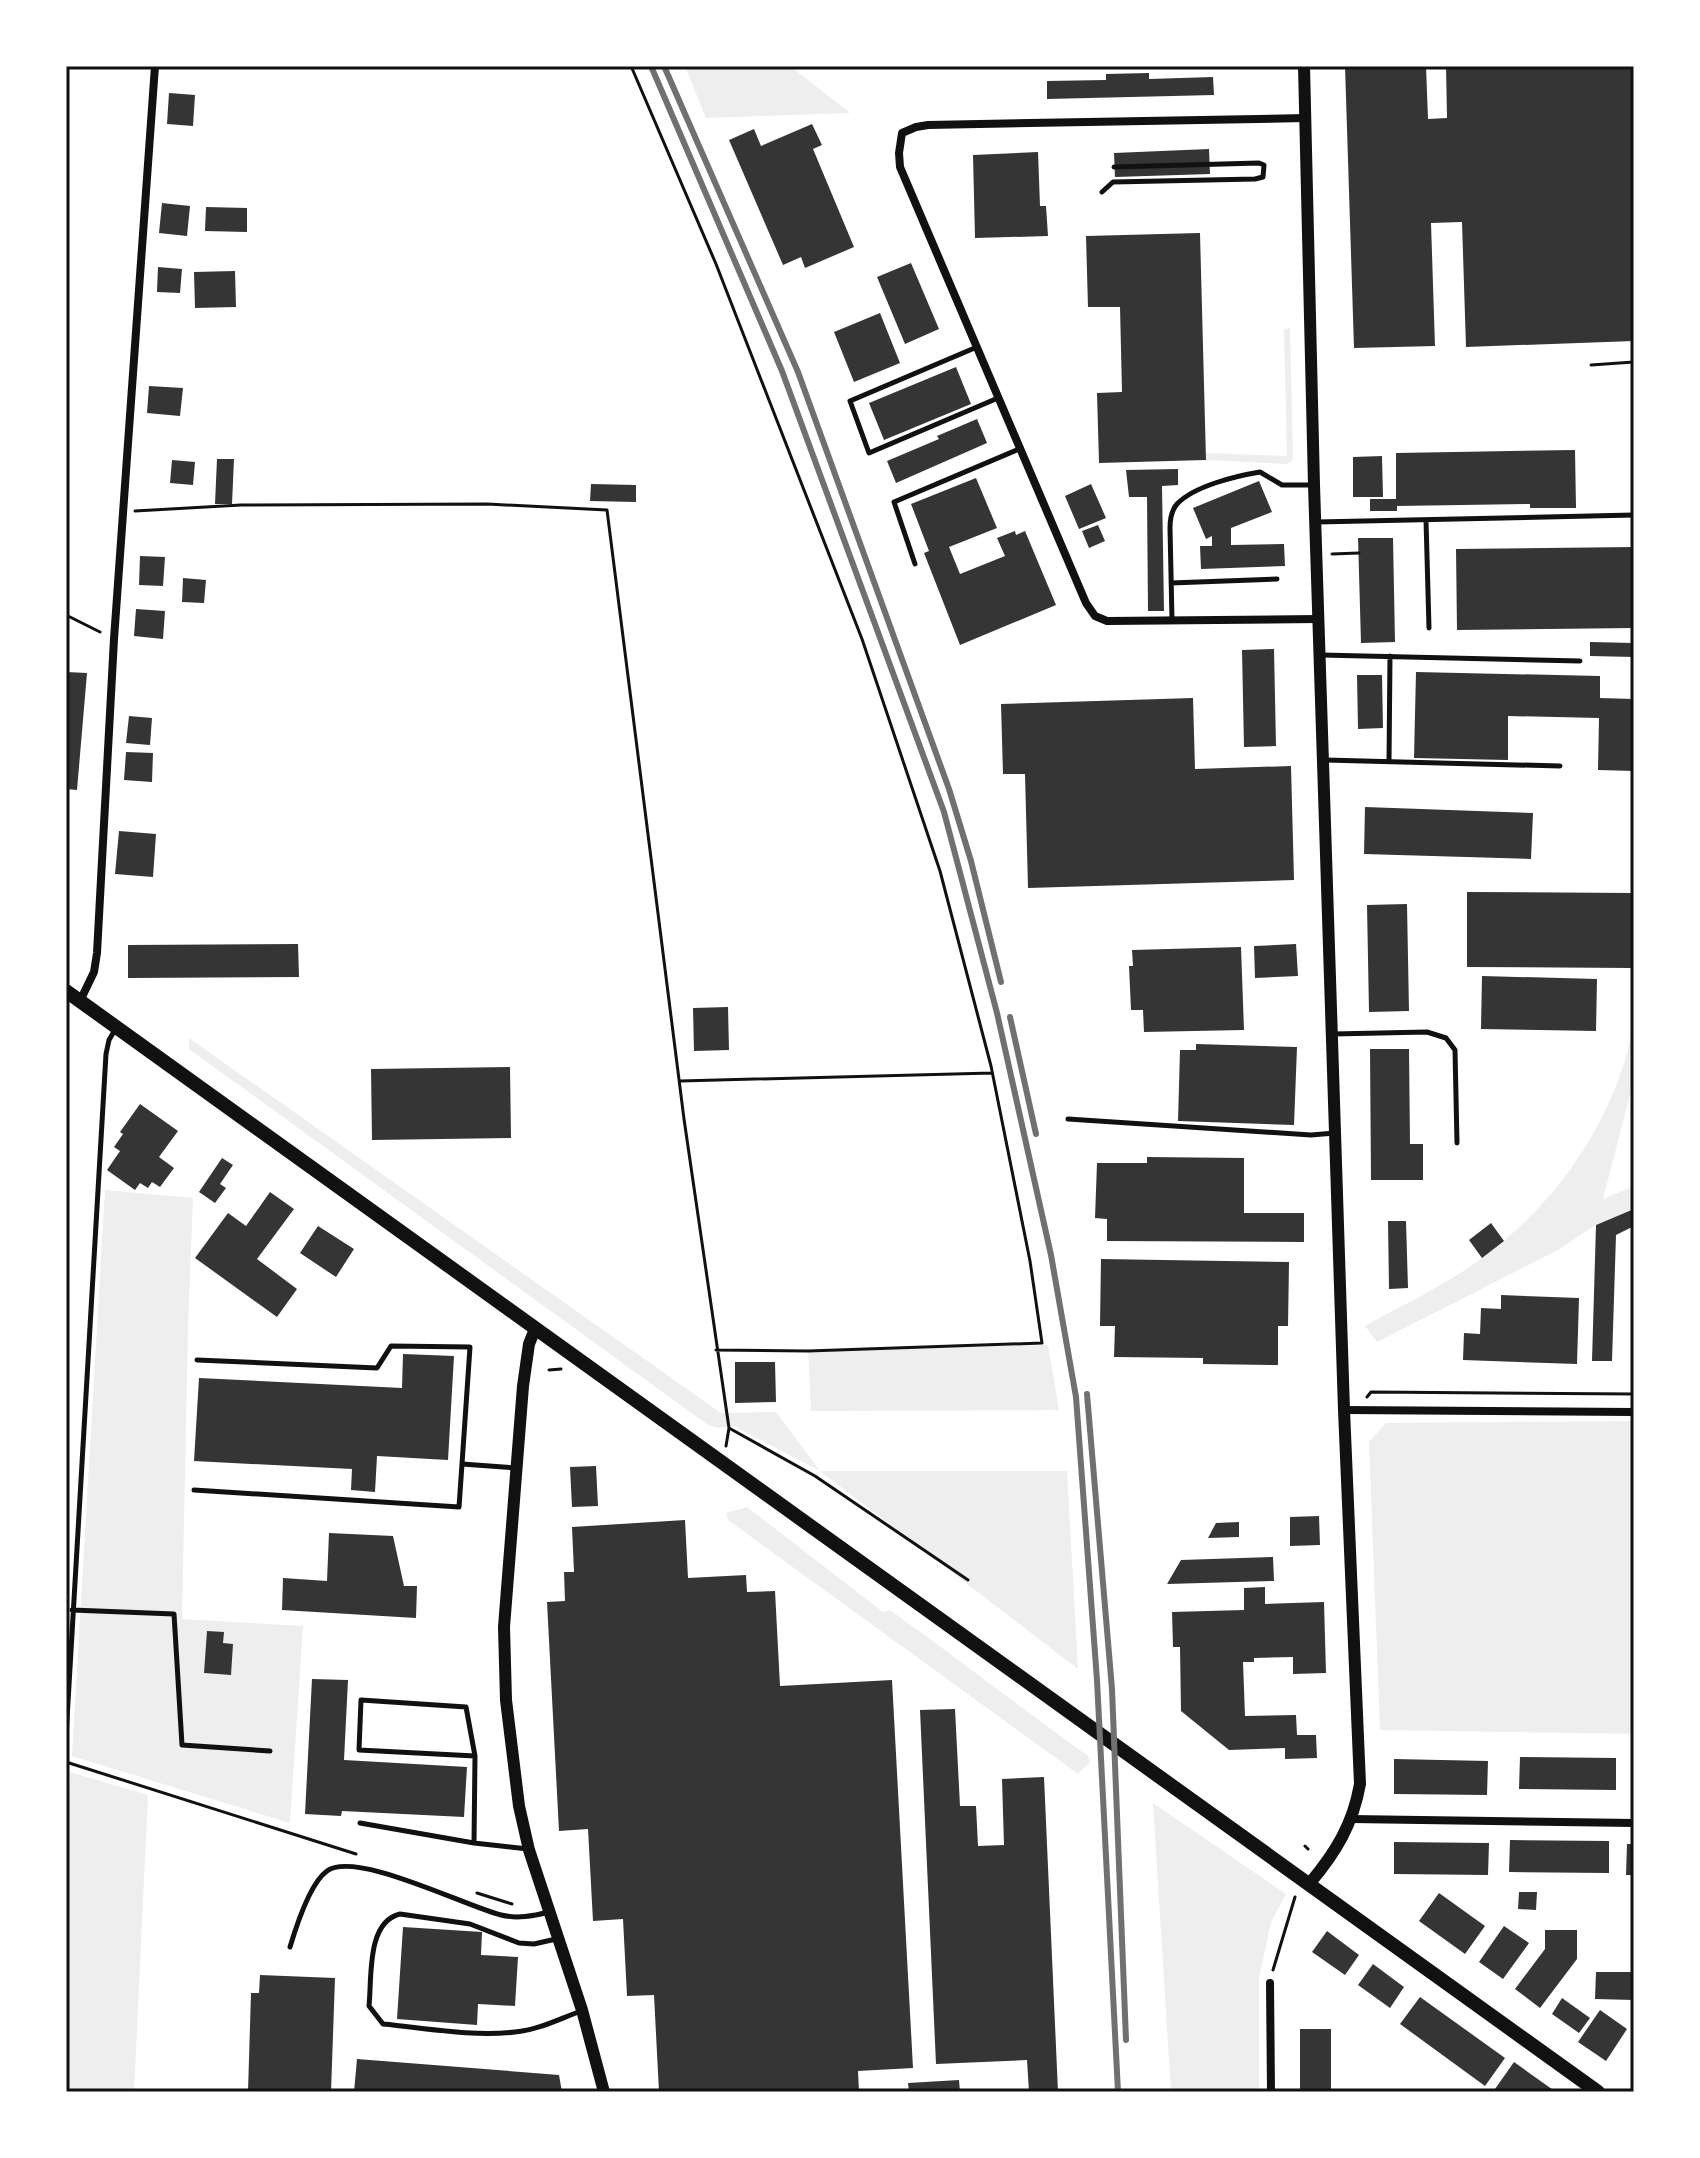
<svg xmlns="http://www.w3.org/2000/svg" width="1700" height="2158" font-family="'DejaVu Sans',sans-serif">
  <rect width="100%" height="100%" fill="#fff"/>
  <path fill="#eee" d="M685 66H790L850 113 706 118Z
    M1290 328 1293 458 1291 462 1286 464 1206 460V453L1287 456 1284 329Z
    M1634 1022V1079L1603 1199 1634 1186V1209L1597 1224 1558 1250 1377 1342 1365 1326C1397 1308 1431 1292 1462 1272 1535 1224 1590 1158 1620 1075 1627 1058 1630 1039 1634 1022Z
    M189 1038 721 1413 776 1412 820 1471H1067L1078 1669 820 1471 734 1426 718 1428 708 1425 189 1049Z
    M105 1190 193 1198 188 1327 182 1619 303 1626 290 1823 72 1756Z
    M1048 1345 1059 1410 811 1411 808 1351Z
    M1634 1421V1734L1380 1730 1369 1442 1386 1423Z
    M747 1507 883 1612 890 1610C957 1658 1021 1708 1088 1756L1090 1762 1078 1774 728 1520 726 1513Z
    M70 1772 148 1795 134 2092H66V1855Z
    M1153 1803 1286 1894 1271 1922 1259 1978V2092H1171Z"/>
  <path fill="#353535" d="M1345 66H1426L1428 119 1447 118 1446 66H1634V341L1466 347 1462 222 1431 223 1435 346 1354 348Z
    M1149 73V79L1213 77 1214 95 1047 99V81L1106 80V74Z
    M169 93 195 95 193 126 167 124Z
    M812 124 822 145 813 149 854 247 805 268 801 257 783 265 729 140 754 129 761 146Z
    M1209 149 1210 174 1115 177 1114 153Z
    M1038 152 1040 206H1046L1048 236 975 238 973 155Z
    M162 203 190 206 187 236 159 233Z
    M206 207 247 208V232L205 231Z
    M1200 233 1206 460 1099 463 1097 393 1122 392 1120 307H1088L1086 236Z
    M911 263 939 329 905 344 877 277Z
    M158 267 182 269 180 293 157 292Z
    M235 271 236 307 195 308 194 272Z
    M880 313 900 363 854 382 834 332Z
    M956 367 971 404 884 440 869 403Z
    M149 386 183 388 180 416 147 413Z
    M977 419 987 443 896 483 887 461 939 439 937 436Z
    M1575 450 1576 508H1530V504L1397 506V511H1370V499H1396V453Z
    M1382 456 1383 497H1353V457Z
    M217 459H234L232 504H215Z
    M172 460 195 462 193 485 170 483Z
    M1178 469V485L1162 486 1164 611H1148L1147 497H1129L1126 470Z
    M976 478 997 528 949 547 960 574 1005 556 997 538 1015 531 1016 535 1025 531 1056 605 960 645 924 553 929 551 911 504Z
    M1259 481 1272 512 1231 528V545L1284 544 1285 566 1201 569 1200 546H1212V536L1206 539 1193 508Z
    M591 484 636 485V502L590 501Z
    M1091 484 1106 518 1079 529 1065 496Z
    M1098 525 1105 541 1089 548 1082 531Z
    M1358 538H1393L1395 642 1361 643Z
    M1634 547V628L1457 630 1456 549Z
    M140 556 165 557 163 586 139 585Z
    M183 578 206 580 204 603 182 602Z
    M136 609 165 611 163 639 134 636Z
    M1590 642 1634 643V657L1590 656Z
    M1274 649 1276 746 1244 747 1242 650Z
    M66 672 87 673 77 790 66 789Z
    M1416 672 1600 676V698L1634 699V771L1598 770 1599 718 1508 716V760L1414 758Z
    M1357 675H1382L1383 728 1358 729Z
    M1193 698 1195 769 1291 766 1294 880 1028 888 1025 774H1003L1001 704Z
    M129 716 152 718 150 745 126 743Z
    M126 752 153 753 152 782 124 780Z
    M1365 807 1533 813 1531 859 1364 854Z
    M119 831 156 834 153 877 115 874Z
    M1467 892 1631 893V968L1467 967Z
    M1407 904 1409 1011 1369 1012 1367 905Z
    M298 944 299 977 128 978V945Z
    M1296 944 1298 976 1255 978 1254 946Z
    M1241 947 1244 1030 1144 1032 1143 1010H1131L1129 966H1133L1132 950Z
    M1482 976 1597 979 1596 1031 1481 1029Z
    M728 1007 729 1050 694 1051 693 1008Z
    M1196 1044 1297 1047 1294 1125 1178 1121 1180 1050H1196Z
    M1370 1049H1409L1410 1144H1423V1180H1371Z
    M510 1067 511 1138 372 1140 371 1069Z
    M140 1104 178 1131 159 1157 174 1168 160 1187 152 1182 148 1188 140 1183 135 1190 107 1170 120 1151 114 1147 123 1134 120 1132Z
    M1147 1157 1244 1158V1213H1304V1242L1107 1241V1219L1095 1218 1097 1163H1147Z
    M222 1158 233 1165 220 1184 226 1188 215 1203 199 1192Z
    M270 1192 294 1209 257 1259 297 1289 277 1317 195 1258 228 1213 246 1226Z
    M1634 1209V1226L1616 1235 1612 1361H1592L1596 1225Z
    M1388 1221H1406L1408 1288 1389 1289Z
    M1491 1223 1504 1241 1482 1258 1469 1240Z
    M318 1226 354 1249 336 1277 300 1253Z
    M1101 1259 1289 1262 1288 1326H1278V1365L1203 1364V1358L1114 1357 1115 1326H1100Z
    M1501 1295 1579 1298 1577 1364 1463 1360 1464 1333 1480 1334 1481 1308 1501 1309Z
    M403 1354 454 1356 448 1460 377 1456 375 1492 351 1490 352 1469 194 1461 199 1378 402 1388Z
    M735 1362H775L776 1402 735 1403Z
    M596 1466 598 1506 572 1507 570 1467Z
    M1319 1516 1320 1545 1290 1546V1517Z
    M685 1520 688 1578 746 1575 747 1592 775 1591 780 1686 892 1680 913 2068 858 2071 859 2092H659L654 1995 627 1996 623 1919 593 1921 588 1829 559 1831 547 1602 565 1601 564 1572H574L572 1527Z
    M1239 1522V1537L1208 1538 1216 1523Z
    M329 1533 393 1536 404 1586H417L416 1618 282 1610 283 1578 327 1581Z
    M1273 1557 1274 1581 1167 1584 1181 1560Z
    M1265 1587V1604L1324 1602 1326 1673 1293 1674V1657L1254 1658V1662H1243L1245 1716 1296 1715 1297 1735H1316L1317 1758 1285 1759V1748L1229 1750 1181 1711 1180 1647H1173L1172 1612 1244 1610V1588Z
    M207 1631 224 1632 223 1643 233 1644 231 1675 204 1673Z
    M312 1679 348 1680 344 1760 467 1767 464 1817 342 1811 341 1816 305 1814Z
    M955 1709 960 1806H976L978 1846 1004 1845 1002 1779 1044 1777 1058 2092H1029L1027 2060 936 2064 920 1710Z
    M1520 1757 1616 1758V1790L1519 1789Z
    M1394 1759 1488 1761 1487 1795 1394 1794Z
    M1510 1840 1609 1841V1873L1509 1872Z
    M1394 1842 1489 1843 1488 1875 1394 1874Z
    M1627 1844H1634V1875H1626Z
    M1519 1892H1537L1536 1910 1518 1909Z
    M1439 1893 1485 1926 1465 1954 1419 1921Z
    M1504 1926 1529 1943 1503 1979 1479 1962Z
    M403 1927 482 1932 481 1955 518 1957 515 2006 478 2004 477 2025 397 2019Z
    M1545 1930H1577V1959L1540 2008 1515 1989 1545 1949Z
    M1327 1931 1359 1955 1345 1975 1312 1952Z
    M1373 1964 1404 1987 1390 2008 1358 1985Z
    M1596 1972H1634V2000L1595 1999Z
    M260 1975 335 1978 331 2092H248L251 1993H259Z
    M1420 1997 1505 2058 1485 2086 1400 2024Z
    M1562 1998 1590 2018 1579 2033 1552 2014Z
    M1600 2010 1627 2029 1606 2061 1578 2042Z
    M1300 2029H1331V2092H1300Z
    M357 2059 559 2075 562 2092H354Z
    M1514 2062 1556 2092H1499L1495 2089Z
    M959 2080 960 2092H909L908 2083Z"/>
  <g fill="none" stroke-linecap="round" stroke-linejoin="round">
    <path stroke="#111" stroke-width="3" d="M631 66 716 264 862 639 940 871 991 1066 1030 1261 1042 1343 808 1351 716 1350
      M1591 365 1634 362
      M135 511 241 505 487 504 607 510 684 1119 729 1428 726 1446
      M1332 554 1359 553
      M66 615 100 632
      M680 1081 992 1073
      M549 1370 561 1369
      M1367 1397 1371 1392 1634 1394
      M729 1428 815 1476 968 1580
      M66 1762 356 1854
      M1305 1846 1308 1849
      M477 1893 512 1904
      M1273 1970 1295 1897"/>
    <path stroke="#111" stroke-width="5" d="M1102 192 1113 182 1255 179 1263 177 1264 165 1259 163 1114 167
      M977 347 850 401 869 453 998 398
      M1426 520 1429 628
      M1317 522 1634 515
      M915 564 894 502 1019 449
      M1171 583 1277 579
      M1172 620 1170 528C1170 520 1171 511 1177 504 1194 486 1236 476 1260 472L1282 485H1314
      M1321 655 1580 661
      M1325 760 1560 766
      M1389 762 1390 656
      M1333 1034 1427 1032 1446 1038 1455 1050 1457 1143
      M1068 1119 1311 1135 1335 1133
      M197 1360 377 1368 391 1346 470 1347 462 1464
      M194 1490 459 1507 462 1464 516 1468
      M72 1610 174 1614 182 1745 270 1751
      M66 1736 106 1054 109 1040 116 1028
      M475 1756 359 1750 361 1700 466 1707 475 1756 474 1843 528 1849
      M360 1823 474 1843
      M556 1939 534 1944 519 1943 470 1924 400 1914C366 1922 372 1979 369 2006L383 2024C426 2028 472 2037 515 2032 538 2030 559 2019 581 2011
      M290 1947C296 1927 310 1883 327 1871 355 1850 465 1906 501 1915 517 1919 533 1916 549 1912"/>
    <path stroke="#111" stroke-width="8" d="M1306 118 928 125 916 127 902 133 899 153 900 167 1086 603 1095 616 1107 621 1319 619
      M80 1001 94 972 97 953 114 639 155 66
      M1344 1410 1634 1412
      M1351 1819 1634 1823
      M1270 1983 1271 2092"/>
    <path stroke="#111" stroke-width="12" d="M1304 66 1314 485 1344 1410 1360 1784C1353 1824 1336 1852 1310 1883
      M535 1329 529 1344 523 1386 504 1627 506 1700 519 1806 529 1850 582 2010 604 2092"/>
    <path stroke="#111" stroke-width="14" d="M66 991 1598 2092"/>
    <path stroke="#707070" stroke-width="6" d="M651 66 782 371 944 812 997 1013 1051 1255 1076 1397 1097 1680 1118 2092
      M664 66 798 372 949 789 971 861 1001 982
      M1010 1017 1036 1134
      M1087 1394 1112 1689 1126 2040"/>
  </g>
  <rect width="1700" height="2158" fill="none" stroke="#ffffff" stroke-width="136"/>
  <rect x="68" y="68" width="1564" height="2022" fill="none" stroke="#111" stroke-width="3"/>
</svg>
